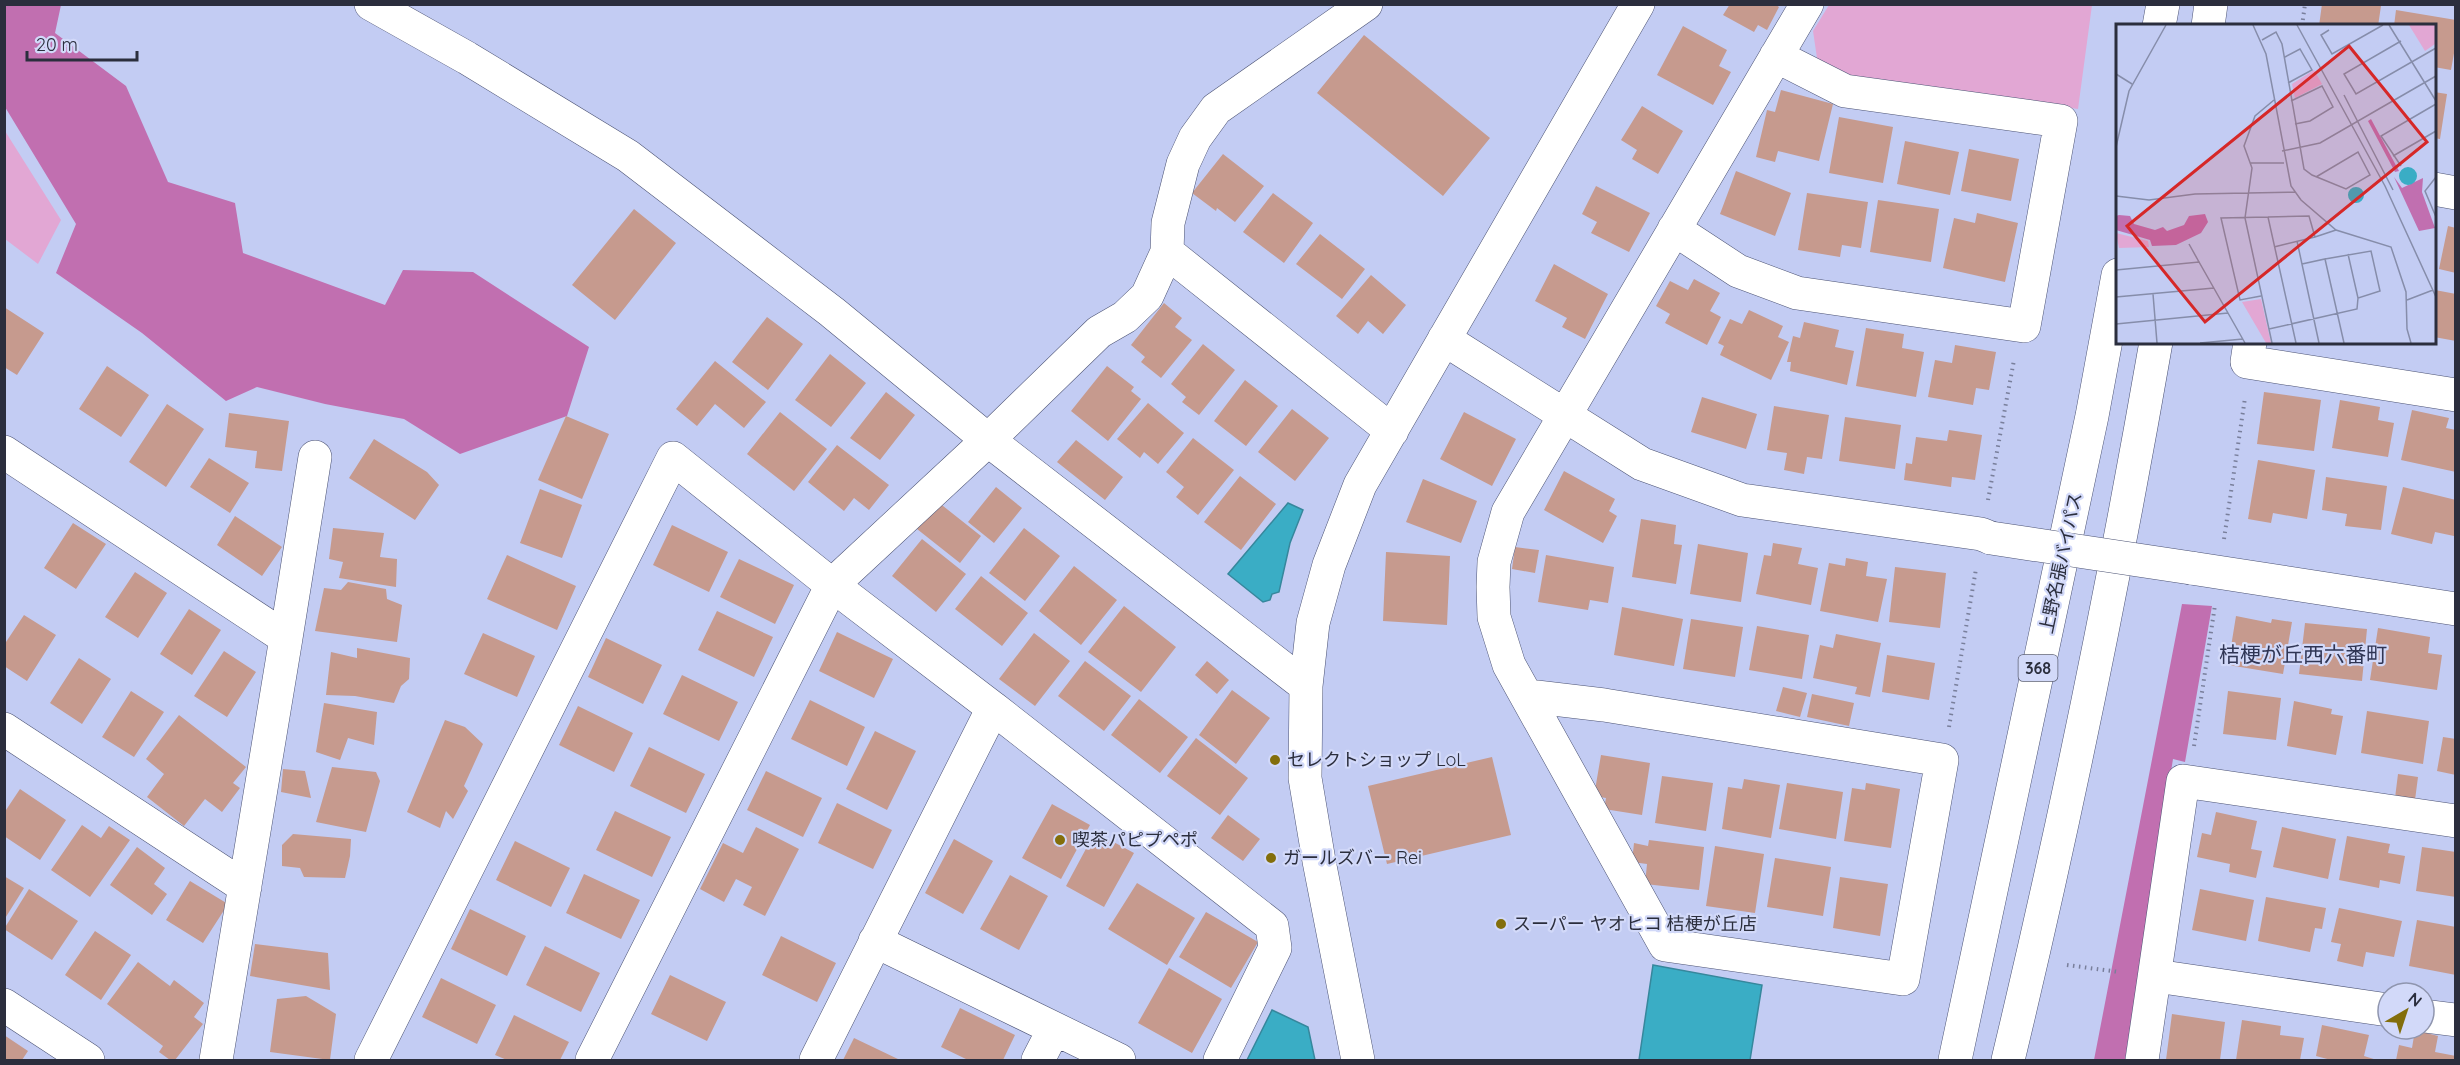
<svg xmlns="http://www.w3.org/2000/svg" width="2460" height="1065" font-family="Quicksand,'Noto Sans JP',sans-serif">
  <rect width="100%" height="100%" fill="#c3ccf3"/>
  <path fill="#e2a7d4" d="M1829 5H2092L2078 109 1850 76 1817 58 1813 31Z
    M5 131 61 220 38 264 5 239Z"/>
  <path fill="#c16fb0" d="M5 5H61L55 33 126 86 168 182 235 203 243 253 385 305 403 270 473 272 589 347 567 416 460 454 404 419 325 404 257 387 226 401 142 333 56 273 76 224 5 107Z
    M2182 604 2212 606 2185 762 2173 759 2125 1060H2094Z"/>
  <path fill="#3aadc5" stroke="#36879c" stroke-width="1.5" d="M1288 503 1303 510 1290 543 1279 592 1272 594 1270 600 1263 602 1228 574Z
    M1653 965 1762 985 1750 1060H1639Z
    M1272 1010 1308 1027 1315 1060H1247Z"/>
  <path fill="#c69a8e" d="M1730 4H1775L1779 7 1767 30 1758 25 1754 32 1723 15Z
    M2322 4 2381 6 2378 26H2319Z
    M2396 10 2456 20V42L2451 70 2434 67V26H2394Z
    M1683 26 1727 50 1719 66 1731 72 1713 105 1657 75Z
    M1364 35 1490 138 1443 196 1317 93Z
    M1781 90 1833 104 1819 161 1778 151 1775 162 1756 157 1767 110 1775 112Z
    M2434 92 2447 94 2440 139 2434 138Z
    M1642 106 1683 131 1658 174 1632 159 1637 150 1621 140Z
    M1839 117 1893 127 1883 183 1829 173Z
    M1905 141 1959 152 1950 195 1897 184Z
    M1969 149 2019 159 2011 201 1961 191Z
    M1223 154 1264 186 1235 222 1217 208 1216 211 1192 193Z
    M1736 171 1791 193 1775 236 1720 214Z
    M1596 186 1650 213 1629 252 1591 233 1597 222 1582 214Z
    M1273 193 1313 223 1284 263 1243 232Z
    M1807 193 1868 202 1861 248 1842 245 1840 257 1798 250Z
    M1878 200 1939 209 1931 262 1870 252Z
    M634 209 676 243 615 320 572 285Z
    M1977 213 2018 223 2005 282 1943 268 1954 218 1975 223Z
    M2448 226 2456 228V273L2439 269Z
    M1320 234 1365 269 1342 299 1296 264Z
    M1554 264 1608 294 1585 339 1562 327 1567 318 1535 301Z
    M1371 275 1406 305 1383 334 1368 321 1358 334 1336 316Z
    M1694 279 1720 293 1710 311 1721 317 1707 345 1665 323 1670 314 1656 306 1670 281 1688 290Z
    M2435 290 2456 294V341L2434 337Z
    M1164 303 1182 318 1175 327 1192 340 1161 378 1141 362 1145 357 1131 345Z
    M4 307 44 333 17 375 4 367Z
    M1749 310 1783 326 1778 337 1789 342 1771 380 1720 355 1724 346 1718 343 1730 319 1742 324Z
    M767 317 803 344 768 390 732 362Z
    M1804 322 1839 330 1835 347 1854 351 1847 385 1790 371 1791 362H1787L1793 336 1800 338Z
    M1866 328 1904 334 1902 348 1924 352 1916 397 1856 386Z
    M1203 344 1235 370 1199 415 1182 402 1186 397 1171 384Z
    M1955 345 1996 352 1989 390 1976 388 1973 405 1928 397 1935 360 1952 363Z
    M830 354 866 383 831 427 795 400Z
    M715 361 766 402 744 428 715 404 697 426 676 409Z
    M107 366 149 395 121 437 79 409Z
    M1107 366 1134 387 1131 391 1141 399 1108 441 1071 411Z
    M1245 380 1278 406 1246 446 1214 421Z
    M886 392 915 415 880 460 850 438Z
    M2264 392 2321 400 2314 451 2257 444Z
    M1702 397 1757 414 1746 449 1691 432Z
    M2340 400 2380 407 2378 420 2394 423 2388 457 2332 448Z
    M1148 403 1184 433 1158 464 1144 452 1140 458 1117 439Z
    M167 404 204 429 166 487 129 462Z
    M1774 406 1829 415 1822 459 1807 457 1804 474 1784 470 1787 453 1767 450Z
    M1292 409 1329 438 1295 481 1258 452Z
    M2412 410 2449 418 2446 428 2456 430V472L2401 460Z
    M780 412 827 449 794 491 747 454Z
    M1464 412 1516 439 1492 486 1440 459Z
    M229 413 289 421 282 471 255 468 257 451 225 447Z
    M566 416 609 434 582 499 538 480Z
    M1845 417 1901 425 1895 469 1839 461Z
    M1949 430 1982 435 1975 480 1952 477 1951 487 1904 480 1906 463 1912 464 1916 437 1947 441Z
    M1193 438 1234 470 1198 515 1176 497 1184 487 1166 472Z
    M374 439 427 472 439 485 415 520 349 478Z
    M1076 440 1123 477 1105 500 1057 462Z
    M837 445 889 485 869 510 854 498 844 511 808 482Z
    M209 458 249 483 230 513 190 487Z
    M2258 460 2315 470 2307 519 2273 513 2271 523 2248 519Z
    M1564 471 1615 499 1609 511 1617 516 1603 543 1544 510Z
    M1240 476 1276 504 1241 550 1204 522Z
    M2326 477 2387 486 2381 530 2345 526 2347 514 2322 510Z
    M1423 479 1477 501 1461 543 1406 522Z
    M996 487 1022 508 994 543 968 522Z
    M2403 487 2456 500 2454 536 2435 532 2432 544 2391 534Z
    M540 489 582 505 562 558 520 543Z
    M938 502 981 536 960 563 917 529Z
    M235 516 282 547 262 576 217 545Z
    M1641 519 1676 525 1674 544 1682 545 1676 584 1632 577Z
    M73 523 106 544 76 589 44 568Z
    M672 525 728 552 709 592 653 565Z
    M333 528 384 533 380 557 397 559 396 587 339 578 343 562 329 559Z
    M1024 528 1060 556 1025 601 989 573Z
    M922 539 966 574 936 612 892 576Z
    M1773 543 1802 548 1798 564 1818 568 1811 605 1756 594 1764 555 1771 556Z
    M1698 544 1748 553 1741 602 1690 594Z
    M1515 547 1539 550 1535 573 1512 569Z
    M1386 552 1450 556 1447 625 1383 621Z
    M507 555 576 586 557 630 487 599Z
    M1546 555 1614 567 1608 603 1590 600 1588 610 1538 602Z
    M1846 558 1868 562 1866 576 1887 579 1878 622 1820 611 1829 563 1845 566Z
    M739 559 794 585 775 624 720 597Z
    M1074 566 1117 600 1081 645 1039 611Z
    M1895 567 1946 573 1940 628 1889 622Z
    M135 572 167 593 138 638 105 617Z
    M981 576 1028 613 1002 646 955 609Z
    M348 582 386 589 387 599 402 605 397 642 315 631 324 588 341 590Z
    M1124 606 1176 647 1141 692 1088 652Z
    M1622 607 1683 619 1674 666 1614 655Z
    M189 609 221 630 192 675 160 654Z
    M717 611 773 637 754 677 698 650Z
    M24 615 56 635 27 681 4 666V645Z
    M2236 616 2271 623 2272 619 2292 622 2283 674 2228 665Z
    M1691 619 1743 627 1735 677 1683 669Z
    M2305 623 2367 629 2362 681 2299 674Z
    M1757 626 1809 635 1802 679 1749 670Z
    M2378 628 2430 637 2428 653 2442 655 2437 690 2370 680Z
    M837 632 893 659 874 698 819 671Z
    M483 633 535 656 517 697 464 674Z
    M1034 633 1070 661 1035 706 999 679Z
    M1836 634 1881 643 1870 697 1855 694 1857 687 1813 678 1820 645 1833 648Z
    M606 638 662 665 643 704 588 677Z
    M357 648 410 658 409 679 401 686 394 703 355 696 326 695 331 652 357 658Z
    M224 651 256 672 227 717 194 696Z
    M1887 655 1935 663 1929 700 1882 692Z
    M79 658 111 679 82 724 50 703Z
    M1085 661 1131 696 1104 731 1058 696Z
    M1207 661 1229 680 1217 694 1195 675Z
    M682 675 738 702 719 741 663 714Z
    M1783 687 1807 693 1800 717 1776 711Z
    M1232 690 1270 718 1236 764 1199 735Z
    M131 691 164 712 134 757 102 737Z
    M2228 691 2281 698 2276 740 2223 734Z
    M1812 694 1854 703 1849 726 1807 717Z
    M1139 699 1188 737 1160 773 1111 735Z
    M810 700 865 727 847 766 791 739Z
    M2294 701 2332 709 2331 714 2343 716 2336 755 2287 746Z
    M324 703 377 712 374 745 348 738 340 760 316 752Z
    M578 706 633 733 614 772 559 745Z
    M2367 711 2429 721 2423 764 2361 753Z
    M179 715 246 767 233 783 240 788 222 812 205 799 184 826 147 797 164 774 146 759Z
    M445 720 465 727 483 744 464 786 468 791 453 819 446 811 440 828 407 812Z
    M875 731 916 751 887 810 846 789Z
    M2443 737 2456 739V775L2437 771Z
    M1196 738 1248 778 1220 815 1167 776Z
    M649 747 705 774 686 813 630 786Z
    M1601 755 1650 763 1642 815 1604 809 1606 798 1594 796Z
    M1492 757 1511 835 1387 864 1368 786Z
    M332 767 376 772 380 781 366 832 316 822Z
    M283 769 305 771 311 798 281 792Z
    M766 771 822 798 803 837 747 810Z
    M2398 774 2418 777 2415 800 2395 798Z
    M1662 776 1713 783 1706 831 1655 823Z
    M1744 779 1780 785 1771 838 1722 829 1728 787 1742 789Z
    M1787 783 1843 792 1836 839 1779 829Z
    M1866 783 1900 789 1891 848 1844 841 1852 788 1865 790Z
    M20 789 66 820 40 860 4 836V813Z
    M837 803 892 830 873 869 818 843Z
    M1052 804 1090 825 1061 879 1022 858Z
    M615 811 671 837 652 877 596 850Z
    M2216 812 2257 821 2251 849 2262 851 2256 878 2229 872 2230 864 2197 857 2202 833 2211 835Z
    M1228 815 1260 839 1243 861 1211 838Z
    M82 825 101 838 109 826 130 840 90 897 51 870Z
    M756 827 799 849 765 916 743 905 752 887 736 879 724 902 700 889 723 843 743 853Z
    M2282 827 2336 839 2328 879 2273 867Z
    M1095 832 1134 853 1104 907 1066 886Z
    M293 834 351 839 350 856 345 878 304 877 300 868 282 866V845Z
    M2347 836 2390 844 2388 853 2405 856 2400 884 2380 880 2379 888 2339 880Z
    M954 839 993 861 963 914 925 893Z
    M1649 840 1704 847 1699 890 1645 884 1647 864 1632 862 1634 843 1648 846Z
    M515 841 570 868 551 907 496 880Z
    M1715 846 1764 854 1755 913 1706 906Z
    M137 847 165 868 154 884 167 894 152 915 110 885Z
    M2422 847 2456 852V897L2416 891Z
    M1775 858 1831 867 1823 916 1767 907Z
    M584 874 640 900 621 939 566 913Z
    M1010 875 1048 896 1019 950 980 929Z
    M4 876 24 888 4 920Z
    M1840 877 1888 884 1880 936 1833 928Z
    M190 881 228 904 203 943 166 920Z
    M1137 883 1195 918 1167 965 1108 929Z
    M29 889 78 921 52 960 4 929Z
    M2200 889 2254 900 2246 941 2192 930Z
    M2266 897 2326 908 2322 929 2315 928 2310 952 2258 941Z
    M2339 908 2402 921 2394 957 2366 952 2363 967 2337 961 2341 944 2331 942Z
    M470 909 526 936 507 976 451 949Z
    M1206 912 1258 942 1231 988 1179 957Z
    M2417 920 2456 927V975L2409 966Z
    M95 931 131 955 101 1000 65 975Z
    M781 936 836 963 817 1002 762 975Z
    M255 944 328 953 330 990 250 976Z
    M545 946 600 973 581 1012 526 985Z
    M138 962 170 986 174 980 204 1003 194 1017 203 1024 175 1060H170L159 1052 163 1046 107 1004Z
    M1169 968 1222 999 1192 1053 1138 1023Z
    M670 975 726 1002 707 1041 651 1014Z
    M441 978 496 1005 477 1044 422 1017Z
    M306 996 336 1014 330 1060 270 1052 277 999Z
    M960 1008 1015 1035 1003 1060H968L941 1047Z
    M2172 1014 2225 1022 2220 1060H2166Z
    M514 1015 569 1042 560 1060H507L495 1055Z
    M2242 1020 2281 1026 2280 1035 2304 1038 2300 1060H2236Z
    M2322 1025 2369 1035 2364 1056 2377 1060H2331L2316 1056Z
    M2415 1030 2438 1036 2435 1052 2456 1056V1060H2396L2399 1045 2412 1048Z
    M4 1035 28 1051 22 1060H4Z
    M854 1038 900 1060H843Z"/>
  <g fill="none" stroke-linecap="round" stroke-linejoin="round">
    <defs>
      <path id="minor" d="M371 4 467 58 628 156 832 312 988 440 1306 686
        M2434 189 2456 193
        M1674 229 1738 271 1797 293 2024 326 2061 121 1845 91 1776 56
        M1167 252 1392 431
        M1444 339 1642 464 1742 500 1981 534 1991 538
        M2250 342 2247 362 2456 395
        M4 452 286 638 216 1060
        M2191 568 2456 609
        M286 638 315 457
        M1528 696 1604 705 1942 760 1903 979 1665 945 1509 665 1494 617 1493 587 1494 562 1508 512 1807 4
        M993 708 1272 926 1275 948 1220 1060
        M4 729 245 887
        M875 941 1119 1060
        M2156 976 2388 1010
        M4 1005 88 1060
        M2424 1016 2456 1020
        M371 1060 673 458 832 585 993 708 816 1060
        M592 1060 832 585 988 440 1099 332 1125 317 1147 296 1167 252 1168 223 1183 164 1195 138 1216 109 1366 4
        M1038 1060 1054 1029
        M1358 1060 1319 861 1305 778 1306 686 1313 623 1329 565 1360 485 1638 4
        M2142 1060 2183 781 2456 821"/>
      <path id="highway" d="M2159 26 2163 4
        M2208 26 2211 4
        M1955 1060 2092 416 2118 275
        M2008 1060C2065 823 2114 583 2156 342"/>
    </defs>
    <use href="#minor" stroke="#4c5374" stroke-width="34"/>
    <use href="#highway" stroke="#4c5374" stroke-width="34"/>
    <path stroke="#797f9b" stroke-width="4" stroke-dasharray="1.5 4.5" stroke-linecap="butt" d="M2302 26 2305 4
      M1988 500 2014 360
      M2224 539 2245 398
      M1949 727 1976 569
      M2194 746 2215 605
      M2067 965 2119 972"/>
    <use href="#minor" stroke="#fff" stroke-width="33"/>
    <use href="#highway" stroke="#fff" stroke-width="33"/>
    <defs>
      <path id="minor-bridge" d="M1991 538 2191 568"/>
    </defs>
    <use href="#minor-bridge" stroke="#4c5374" stroke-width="34" stroke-linecap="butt"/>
    <use href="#minor-bridge" stroke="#fff" stroke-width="33"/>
  </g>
  <g fill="#836e0b" stroke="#d2d9f9" stroke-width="2">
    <circle cx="1275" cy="760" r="6"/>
    <circle cx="1060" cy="840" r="6"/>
    <circle cx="1271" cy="858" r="6"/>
    <circle cx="1501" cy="924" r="6"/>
  </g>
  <g text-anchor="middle" stroke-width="4.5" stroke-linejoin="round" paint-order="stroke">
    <rect fill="#d2d9f9" stroke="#5d6175" stroke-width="1.5" x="2018.5" y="655" width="39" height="26" rx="4.5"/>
    <g font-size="16" font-weight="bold" fill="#2b2e3d">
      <text x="2038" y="674">368</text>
    </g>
    <g font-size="18" fill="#2b2e3d" stroke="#d2d9f9">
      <text transform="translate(2061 563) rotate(-78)" y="6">上野名張バイパス</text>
    </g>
    <g font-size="18" fill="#2b2e3d" stroke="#d2d9f9" text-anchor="start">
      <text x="1287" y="766">セレクトショップ LoL</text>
      <text x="1072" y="846">喫茶パピプペポ</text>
      <text x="1283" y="864">ガールズバー Rei</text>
      <text x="1513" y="930">スーパー ヤオヒコ 桔梗が丘店</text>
    </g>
    <g font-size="21" fill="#2f3554" stroke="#d2d9f9">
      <text x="2303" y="662">桔梗が丘西六番町</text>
    </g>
  </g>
  <g transform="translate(2116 24)">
    <rect width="320" height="320" fill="#c3ccf3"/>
    <path d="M293 1H319V20L309 27ZM198 46 206 60 179 74 176 60ZM0 209 32 217 33 223 3 224ZM145 275 155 319H150L126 278Z" fill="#e2a7d4"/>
    <path d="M255 95 283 147 279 148 252 97ZM278 153 286 164 307 154 306 168 319 204 303 207ZM89 190 92 198 85 209 60 221 36 222 34 216 0 206V192L3 191 14 192 18 200 39 206 47 203 51 207 68 201 73 192Z" fill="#c16fb0"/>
    <path d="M283 152a9 9 0 1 1 18 0a9 9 0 1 1-18 0ZM232 171a8 8 0 1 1 16 0a8 8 0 1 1-16 0Z" fill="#3aadc5"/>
    <path fill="none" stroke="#868daa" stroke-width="1.5" d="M137 1 150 30 175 162 185 176 220 206 275 223 290 268 291 305 295 319M181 1 269 162 320 273M273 1 320 77M213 6 205 11 216 30 267 1M146 16 160 8 166 20 188 145 196 151 230 165 254 151 242 128 200 153M285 17 228 50 240 70 320 24M169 33 184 25 196 46 172 59M0 50 16 60M228 71 277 166M175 77 206 62 217 83 194 97 179 100M0 123 13 67 50 1M166 127 204 119 320 52M277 132 320 107M134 139H168M285 142 265 112 320 80M320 153 309 167 320 193M0 172 33 176 79 170 179 168M152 193 193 192 199 213 220 206M181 217 203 319M73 220 83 238M158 223 199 213M232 230 242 274M186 240 209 235 228 319M0 246 83 238 129 319M37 270 41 319M145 272 124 276 105 194 152 193 180 319M0 273 98 264M291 276 317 266M0 300 112 289M153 305 241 285 242 274 264 267 255 227 209 235M84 319 127 315M156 319 129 194 136 144 128 122 139 92 158 76"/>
    <path fill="#d62828" fill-opacity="0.15" stroke="#d62828" stroke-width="3" d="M233 22 311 118 89 298 11 202Z"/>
    <rect width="320" height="320" fill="none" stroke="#2b2e3d" stroke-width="3"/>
  </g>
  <rect width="2460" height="1065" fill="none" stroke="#2b2e3d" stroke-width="12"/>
  <g transform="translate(2406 1011) rotate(39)"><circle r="28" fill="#d2d9f9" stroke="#8f95ae" stroke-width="1.5"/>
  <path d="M0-4.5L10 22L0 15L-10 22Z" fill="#836e0b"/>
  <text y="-9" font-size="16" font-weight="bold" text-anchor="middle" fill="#2b2e3d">N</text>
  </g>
  <path d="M27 51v9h110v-9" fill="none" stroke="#2b2e3d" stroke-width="3"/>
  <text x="36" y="51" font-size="18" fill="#2b2e3d" stroke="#d2d9f9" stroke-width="4.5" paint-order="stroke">20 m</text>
</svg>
